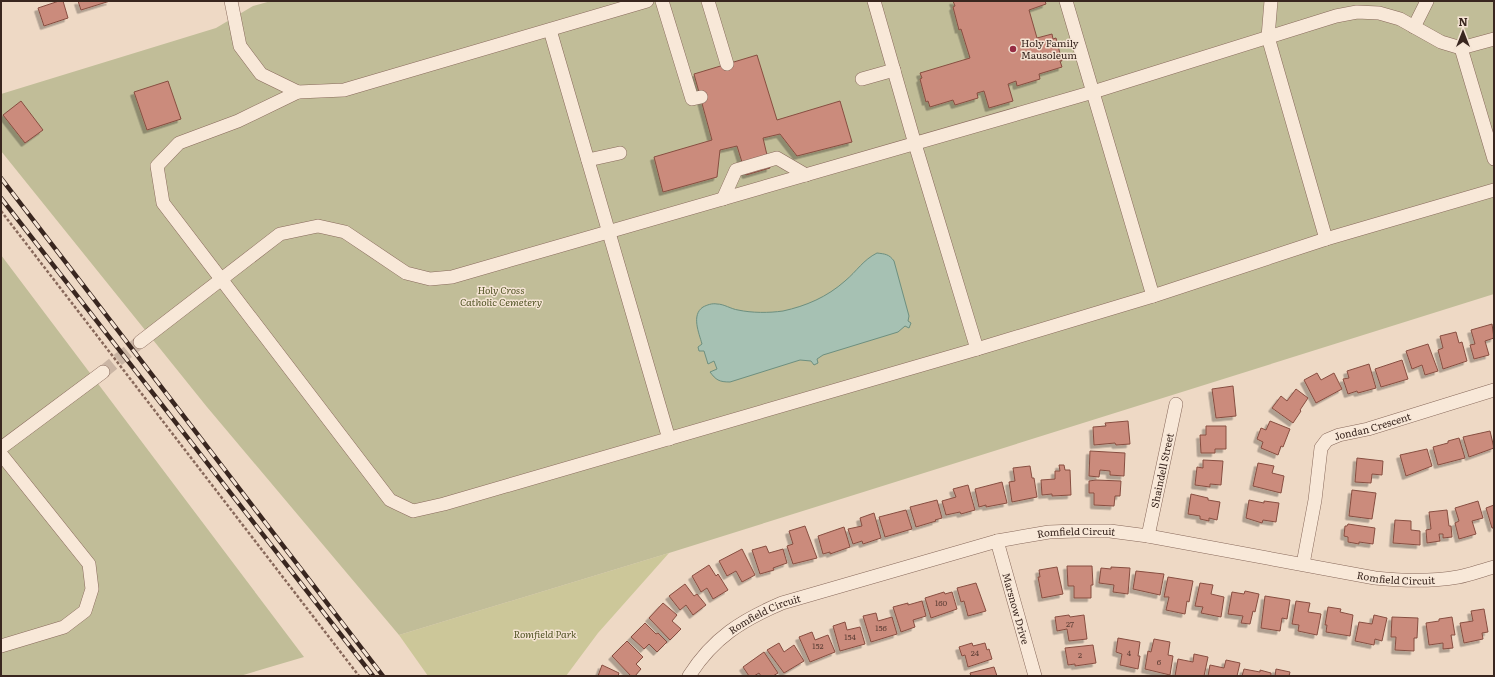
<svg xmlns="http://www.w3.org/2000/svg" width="1495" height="677" font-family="Literata,serif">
  <defs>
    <filter id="shadow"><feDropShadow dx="-3.5" dy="3.5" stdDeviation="0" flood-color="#0004"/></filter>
  </defs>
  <rect width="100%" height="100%" fill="#eed9c5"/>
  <path fill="#ccc799" d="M669 553 598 633 566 676H428L399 635Z"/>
  <path fill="#c1bd98" d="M271 1H1494V294L669 553 399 635 207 407 1 151V94L216 28 253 6Z
    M1 255 304 657 240 676H1Z"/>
  <path fill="#a6c1b3" stroke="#6d8f7f" d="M877 253C885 254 889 254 894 261L909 316 908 321 911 323 909 328 905 326 898 332 823 355 817 359 818 363 814 365 811 361 800 360 730 382C719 382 716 380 710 372L717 369 714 361 708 364 704 351H699L698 347 702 344C699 333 691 315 703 307 707 305 712 303 717 304 724 304 731 309 738 310 752 313 769 313 783 311 806 306 827 297 845 281 857 271 863 260 877 253Z"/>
  <path fill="#cb8b7b" stroke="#874e41" filter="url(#shadow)" d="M59 1H63L68 18 44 26 38 8Z
    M78 1H110L81 10Z
    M953 1H1045L1046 4 1029 10 1037 38 1052 34 1053 39 1056 38 1062 61H1060L1062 67 1039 74 1040 79 1017 86 1016 81 1008 84 1013 101 989 108 984 91 977 93 978 98 955 105 953 100 930 107 928 101 926 102 920 79 922 78 920 73 970 58 961 29 959 30 953 7 955 6Z
    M757 55 777 120 840 101 852 142 797 156 780 134 763 138 770 168 746 175 737 146 720 150 717 177 663 192 654 157 712 140 694 74Z
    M168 81 181 119 147 130 134 92Z
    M21 101 43 130 25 143 3 115Z
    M1492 324 1494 338 1485 341 1489 355 1474 359 1470 345 1475 344 1471 330Z
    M1456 332 1459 343 1462 342 1467 361 1443 369 1438 350 1443 348 1440 336Z
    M1428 344 1438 371 1425 375 1422 365 1412 369 1406 351Z
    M1402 360 1408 379 1381 387 1375 369Z
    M1369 364 1376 388 1358 393 1357 391 1348 394 1343 379 1349 378 1347 371Z
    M1317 373 1321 380 1334 373 1342 389 1316 403 1304 380Z
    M1233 386 1236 416 1216 418 1212 389Z
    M1296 389 1308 398 1300 410 1301 411 1293 423 1272 408 1281 396 1287 401Z
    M1128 421 1130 444 1116 445 1115 443 1094 445 1093 427 1106 426 1105 423Z
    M1270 421 1290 429 1283 447 1281 446 1278 455 1261 448 1263 442 1257 439 1261 428 1266 430Z
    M1206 426H1226V449H1215V453H1201L1200 435H1206Z
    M1490 431 1494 448 1469 457 1463 437Z
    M1459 438 1465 458 1438 465 1433 447 1448 443V441Z
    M1427 449 1432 466 1406 476 1400 455Z
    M1090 451 1125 453 1124 476 1110 475V471L1100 470 1099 477 1089 476Z
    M1357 458 1383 461 1382 475 1372 474 1371 483 1355 482Z
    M1203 460 1223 461 1221 485 1210 484V487L1195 485 1197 467 1203 468Z
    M1258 463 1274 466 1272 473 1284 476 1281 493 1253 486Z
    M1059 465H1064L1065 470H1070L1071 495 1052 496V494L1042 495 1041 480 1055 479V471H1060Z
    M1030 466 1032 478H1034L1037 497 1012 502 1009 482 1015 481 1013 468Z
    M1096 480 1121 481 1120 496H1115L1114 506 1094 505V493H1089V481Z
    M1002 482 1007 503 986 507V505L979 507 975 489Z
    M968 485 975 510 961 514 960 512 946 515 942 501 956 497 953 489Z
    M1352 490 1376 493 1372 519 1349 516Z
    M1191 494 1208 498V500L1220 502 1217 520 1209 518V521L1200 519V516L1188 514Z
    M937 500 942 518 935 520 936 521 916 527 910 507Z
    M1249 500 1264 503V501L1279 503 1276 522 1263 520 1262 523 1246 518Z
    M1478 501 1483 518 1472 521 1476 534 1459 539 1455 523 1459 521 1455 508Z
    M1494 505V528H1492L1486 508Z
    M906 510 912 529 885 537 879 517Z
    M1447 510 1449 526H1451L1452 537 1443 538V534H1439L1440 541 1427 543 1426 530 1431 529 1429 512Z
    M874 513 881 538 863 544 862 541 853 544 848 529 862 526 860 518Z
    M1395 520 1411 521V530L1420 531V545L1393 543Z
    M1348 524 1375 528 1373 544 1359 542V544L1348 542V537L1344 536 1345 526H1347Z
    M805 526 817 558 793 564 787 546 793 544 789 531Z
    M844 527 850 547 830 554V552L823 554 818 536Z
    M766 546 769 553 783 549 787 563 773 568 774 570 760 574 752 550Z
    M742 549 755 575 742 582 736 571 727 576 719 561Z
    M709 565 716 576 718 574 728 590 713 599 707 588 701 592 692 576Z
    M1067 566H1092L1093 585H1091V598H1074V586H1068Z
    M1057 567 1063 594 1042 598 1038 577H1040L1039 570Z
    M1111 567 1130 568 1128 594 1113 592 1114 585 1099 583 1101 568 1111 569Z
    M1136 571 1164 574 1160 595 1133 589Z
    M1168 577 1193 581 1189 602 1187 601 1185 614 1166 610 1169 597H1164Z
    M976 583 986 611 968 616 964 601 961 602 957 588Z
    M1200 583 1213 585 1211 594 1224 597 1221 617 1201 613 1203 607 1195 606Z
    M685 584 694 596 697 594 706 605 693 615 686 605 680 610 669 596Z
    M1245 591 1259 594 1255 612 1253 611 1250 624 1241 623 1243 616 1228 614 1232 592 1244 594Z
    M944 592 945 594 952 592 957 609 931 618 925 598Z
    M1265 596 1290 600 1287 619 1282 618 1280 631 1261 628Z
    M922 601 926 616 913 620 915 627 901 632 893 607 908 603V605Z
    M1296 601 1310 603 1308 612 1321 614 1317 635 1298 631 1299 625 1292 624Z
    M663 603 677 615 672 621 681 629 670 640 649 618Z
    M1328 607 1341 609 1340 612 1353 615 1350 636 1326 632 1327 625H1325Z
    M1484 609 1488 632 1482 633 1483 639 1464 643 1460 623 1473 621 1471 611Z
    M876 613 878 621 892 617 897 634 871 642 863 616Z
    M1069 615 1070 617 1084 615 1087 639 1069 641 1067 629 1057 631 1055 617Z
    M1374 615 1387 618 1382 641 1375 639 1374 645 1355 641 1359 622 1372 624Z
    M1392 617 1418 618 1417 638H1414V651L1395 650 1396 637H1391Z
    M1452 617 1455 635H1451L1453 648 1443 649V643L1429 645 1426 623 1439 621V619Z
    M845 622 847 630 860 627 865 644 840 651 833 626Z
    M645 623 656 634 658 633 667 642 657 652 649 644 644 649 631 637Z
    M812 632 815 640 828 635 835 652 810 662 799 637Z
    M1118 638 1140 642 1138 656H1140L1138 669 1120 665 1122 654 1116 652Z
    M1154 639 1170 642 1168 655 1173 656 1170 675 1145 669 1148 651 1151 652Z
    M627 641 643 657 636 664 641 669 635 676H631L612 656Z
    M779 643 784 652 794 645 804 661 784 673 767 650Z
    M972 643 973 646 985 643 987 650 989 649 992 659 968 667 965 655 962 656 959 647Z
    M1093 645 1096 663 1075 666V664L1068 665 1065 648Z
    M764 652 778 673 773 676H761L759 673 754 676H749L743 667Z
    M1194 654 1208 657 1204 676H1175L1178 659 1193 662Z
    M1226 660 1240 663 1237 676H1208L1210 665 1224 668Z
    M602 665 619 673 618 676H598Z
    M994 667 997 676H971L970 673Z
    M1244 669 1260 672V670L1271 673V676H1242Z
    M1276 669 1290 672 1289 676H1275Z"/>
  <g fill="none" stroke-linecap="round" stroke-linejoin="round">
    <path stroke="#cab5a4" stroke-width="13" stroke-dasharray="13 6" stroke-linecap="butt" d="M103 372 140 342"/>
    <defs>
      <g id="minor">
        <path d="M231 1 240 46 261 74 298 92"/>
        <path d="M647 1 344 90 298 92 238 121 179 143 157 166 163 203 390 500 413 511 444 504 977 349 1153 296 1326 239 1268 37 1271 1"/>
        <path d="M662 1 692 99 701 97"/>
        <path d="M708 1 727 64"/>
        <path d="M874 1 915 144 977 349"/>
        <path d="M1066 1 1153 296"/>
        <path d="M1414 27 1427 1"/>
        <path d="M550 30 669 439"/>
        <path d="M1461 48 1494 159"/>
        <path d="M862 79 894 70"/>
        <path d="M588 160 620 153"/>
        <path d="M723 199 736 170 777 158 806 175"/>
        <path d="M1326 239 1494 190"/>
        <path d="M140 342 280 234 318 226 345 232 406 273 430 279 452 277 1093 92 1336 16 1357 12 1379 13 1400 19 1441 42 1461 48 1494 39"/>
        <path d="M1 448 103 372"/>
        <path d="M1 454 89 564 92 589 85 611 64 627 1 646"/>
        <path id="s1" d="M1148 536 1176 404"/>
        <path id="s2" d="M997 541 1035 676"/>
        <path id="s3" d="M1303 564 1315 500 1321 448 1327 440 1339 435 1368 429 1494 390"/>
        <path id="s4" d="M689 676C713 638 742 620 782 603L997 541 1049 532 1075 531H1110L1148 536 1375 578C1403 581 1430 582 1458 577 1470 575 1482 570 1494 567"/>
      </g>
    </defs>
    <use href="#minor" stroke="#88695b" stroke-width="14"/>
    <path stroke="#88695b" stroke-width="2.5" stroke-dasharray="3 2" stroke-linecap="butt" d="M1 211 359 676"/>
    <use href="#minor" stroke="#f8e8d8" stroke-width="13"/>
    <defs>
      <path id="rail" d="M1 178 383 676
        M1 198 373 676"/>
    </defs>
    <use href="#rail" stroke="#39261f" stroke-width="4.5"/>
    <use href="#rail" stroke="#f5e4d4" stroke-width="3" stroke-dasharray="9" stroke-linecap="butt"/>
  </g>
  <circle fill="#962c44" stroke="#f5e4d4" stroke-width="1.5" cx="1013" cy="49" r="4"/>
  <g text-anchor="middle" stroke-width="3" stroke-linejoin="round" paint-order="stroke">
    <g font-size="8" fill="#5e3f36">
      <text x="941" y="606">160</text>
      <text x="1070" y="627">27</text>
      <text x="881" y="631">156</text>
      <text x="850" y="640">154</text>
      <text x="818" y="649">152</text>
      <text x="975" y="656">24</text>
      <text x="1129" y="656">4</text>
      <text x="1080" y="658">2</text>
      <text x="1159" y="665">6</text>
    </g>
    <g font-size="10" fill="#39261f" stroke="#f5e4d4" text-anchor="start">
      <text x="1021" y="47">Holy Family<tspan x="1021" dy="12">Mausoleum</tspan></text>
    </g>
    <g font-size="10" font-style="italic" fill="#535526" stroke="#f5e4d4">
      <text x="501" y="294">Holy Cross<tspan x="501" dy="12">Catholic Cemetery</tspan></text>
      <text x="545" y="638">Romfield Park</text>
    </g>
    <g font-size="10" fill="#39261f" stroke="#f5e4d4">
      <text dy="4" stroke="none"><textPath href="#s3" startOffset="175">Jondan Crescent</textPath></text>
      <text dy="4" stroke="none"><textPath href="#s1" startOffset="67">Shaindell Street</textPath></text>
      <text dy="4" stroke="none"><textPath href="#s4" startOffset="424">Romfield Circuit</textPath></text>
      <text dy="4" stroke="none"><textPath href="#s4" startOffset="748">Romfield Circuit</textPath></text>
      <text dy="4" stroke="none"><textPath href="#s2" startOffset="70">Marsnow Drive</textPath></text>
      <text dy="4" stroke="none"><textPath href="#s4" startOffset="100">Romfield Circuit</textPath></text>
    </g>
  </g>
  <rect width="1495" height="677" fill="none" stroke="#39261f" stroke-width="4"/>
  <g transform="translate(1463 32)" stroke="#f5e4d4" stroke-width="3" paint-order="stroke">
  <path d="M0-3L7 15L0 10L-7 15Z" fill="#39261f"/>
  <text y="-6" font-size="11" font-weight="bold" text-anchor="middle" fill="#39261f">N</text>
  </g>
</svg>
